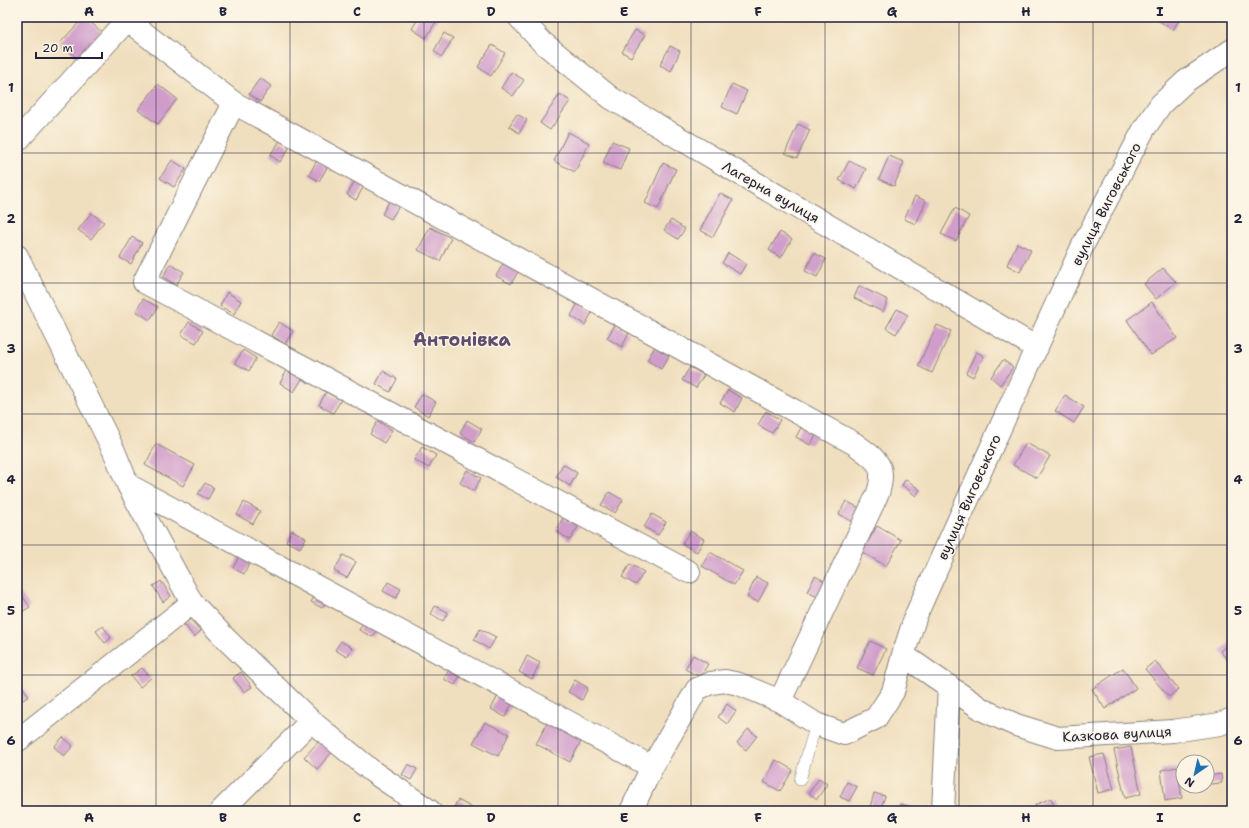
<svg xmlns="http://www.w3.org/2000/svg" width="1249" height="828" font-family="'Shantell Sans',sans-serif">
  <rect width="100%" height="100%" fill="#fcf5e5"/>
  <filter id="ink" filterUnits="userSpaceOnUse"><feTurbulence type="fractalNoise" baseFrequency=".025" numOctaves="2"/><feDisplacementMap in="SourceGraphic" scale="8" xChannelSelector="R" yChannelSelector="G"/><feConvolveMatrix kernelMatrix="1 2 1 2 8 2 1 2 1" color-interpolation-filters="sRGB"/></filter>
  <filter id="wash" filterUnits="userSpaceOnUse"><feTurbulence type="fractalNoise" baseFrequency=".012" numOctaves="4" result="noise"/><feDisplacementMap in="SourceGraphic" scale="16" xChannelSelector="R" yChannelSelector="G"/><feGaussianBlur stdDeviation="0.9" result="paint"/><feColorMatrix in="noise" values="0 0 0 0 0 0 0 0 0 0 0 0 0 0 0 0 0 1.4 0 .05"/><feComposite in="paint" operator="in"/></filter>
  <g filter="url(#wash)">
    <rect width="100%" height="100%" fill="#f0dfbe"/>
    <g id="blocks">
      <path fill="#d09dcb" d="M84 17H85L104 34 80 61 60 43Z
        M419 17H439L426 38 412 29Z
        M1153 17H1181L1173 30Z
        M635 30 645 35 631 57 622 52Z
        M444 33 453 38 442 57 434 51Z
        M492 45 505 53 491 76 478 67Z
        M670 46 680 51 671 71 660 65Z
        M511 72 524 80 513 96 501 88Z
        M260 78 271 86 260 102 249 94Z
        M158 84 177 99 158 124 138 110Z
        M732 84 747 91 737 114 722 107Z
        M560 94 570 101 550 130 540 123Z
        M517 114 527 120 519 133 509 126Z
        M798 124 810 130 797 158 785 153Z
        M568 132 589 143 575 172 554 161Z
        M280 141 290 147 280 162 270 155Z
        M612 141 629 148 620 170 603 163Z
        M889 156 904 162 894 186 879 179Z
        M172 160 186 169 174 187 160 178Z
        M317 160 328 166 319 181 309 175Z
        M849 161 866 169 856 189 839 180Z
        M663 163 676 169 658 209 645 203Z
        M356 179 365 184 356 200 347 195Z
        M720 193 733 200 713 237 700 230Z
        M915 196 926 201 916 224 904 219Z
        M390 200 399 206 391 219 382 214Z
        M955 208 969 216 956 241 941 234Z
        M91 213 104 222 91 239 78 230Z
        M671 220 685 229 678 239 664 230Z
        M430 227 451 238 440 261 418 250Z
        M780 232 792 239 781 258 769 250Z
        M132 237 142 243 131 264 120 258Z
        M1017 243 1031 250 1020 272 1007 265Z
        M728 253 746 264 740 274 722 263Z
        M814 253 826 259 817 277 805 271Z
        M504 262 519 270 511 284 496 276Z
        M170 264 184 272 176 285 163 277Z
        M1163 268 1176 282 1156 299 1144 284Z
        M859 286 888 300 883 312 854 298Z
        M227 292 241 301 234 314 220 306Z
        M143 299 158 307 150 320 136 311Z
        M1152 302 1177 338 1151 355 1127 320Z
        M578 303 593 311 585 325 571 316Z
        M897 309 908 315 896 334 886 328Z
        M189 322 203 331 196 343 181 335Z
        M279 322 293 331 285 344 271 335Z
        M615 325 629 333 622 347 607 338Z
        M937 325 951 331 932 373 918 366Z
        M655 347 669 356 661 369 647 360Z
        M243 350 256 358 249 371 235 363Z
        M976 352 984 356 973 377 966 373Z
        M1003 360 1013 367 1000 385 991 377Z
        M690 367 704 375 696 388 682 380Z
        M287 370 302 379 294 392 280 383Z
        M383 371 397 379 390 392 376 384Z
        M728 390 742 398 735 412 720 403Z
        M326 392 341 400 333 413 319 405Z
        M422 394 436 402 428 416 414 407Z
        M1065 395 1084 407 1074 423 1055 411Z
        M766 411 780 420 772 433 758 425Z
        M467 420 482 429 474 442 460 433Z
        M378 421 392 430 384 443 370 434Z
        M803 424 818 432 810 445 796 437Z
        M1026 443 1050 456 1037 478 1013 465Z
        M156 444 195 465 183 486 145 465Z
        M422 447 436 455 429 468 414 460Z
        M563 464 577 473 570 486 556 477Z
        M467 470 481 478 474 491 460 483Z
        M906 479 920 490 916 496 902 485Z
        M205 483 214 488 208 499 198 494Z
        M609 492 623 500 615 513 601 505Z
        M846 501 867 512 860 526 839 514Z
        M244 502 260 511 253 524 237 515Z
        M652 514 666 522 658 535 644 527Z
        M563 518 578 527 570 540 556 531Z
        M877 526 901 540 886 566 862 552Z
        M292 530 306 538 300 548 286 541Z
        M690 531 704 539 697 552 682 544Z
        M710 552 743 571 734 585 702 566Z
        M343 555 356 562 347 578 334 571Z
        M239 556 250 562 244 574 233 568Z
        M630 564 644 572 636 585 622 577Z
        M815 576 826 582 818 597 807 592Z
        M756 577 768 583 758 602 747 597Z
        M161 581 171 596 163 602 153 586Z
        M388 582 401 589 396 598 383 591Z
        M318 591 329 597 322 608 311 602Z
        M21 594 30 607 17 615V596Z
        M435 606 448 612 443 621 431 614Z
        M190 619 201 631 194 637 184 624Z
        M365 620 379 627 373 637 359 630Z
        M103 626 111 638 105 643 96 631Z
        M480 629 496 637 489 649 474 640Z
        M341 641 352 648 347 657 335 650Z
        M870 641 886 649 873 675 857 668Z
        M1232 641V666L1220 651Z
        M693 655 708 664 700 677 685 669Z
        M527 656 540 663 532 679 519 672Z
        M1155 661 1178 689 1169 697 1145 669Z
        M452 664 463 670 455 685 444 679Z
        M142 668 151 678 140 687 131 676Z
        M1123 668 1136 688 1105 709 1092 689Z
        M241 672 252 687 244 692 233 678Z
        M17 679 29 696 17 704Z
        M575 680 588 688 582 700 568 692Z
        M501 690 515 698 505 717 491 709Z
        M727 704 736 711 727 724 718 717Z
        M551 716 585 734 570 762 536 744Z
        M485 722 509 734 498 756 473 743Z
        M748 729 757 736 746 750 737 743Z
        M63 737 73 746 64 756 54 747Z
        M322 738 334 750 317 769 304 757Z
        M1131 747 1141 794 1125 798 1114 750Z
        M1104 754 1114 789 1098 793 1089 757Z
        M1232 755V773L1231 774 1228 756Z
        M776 760 793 770 780 791 764 782Z
        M408 764 417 769 411 780 402 775Z
        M1177 767 1182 798 1165 801 1161 770Z
        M1221 774 1222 783 1210 784 1209 776Z
        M819 778 827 784 817 799 809 793Z
        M847 782 857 787 849 801 840 797Z
        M874 793 885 796 880 811H869Z
        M1051 798 1056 811H1038L1035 805Z
        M458 800 472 808 471 811H456L453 809Z
        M900 804 925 810V811H898Z"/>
    </g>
  </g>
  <g filter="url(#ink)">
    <use href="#blocks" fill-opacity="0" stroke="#89807c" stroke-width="1"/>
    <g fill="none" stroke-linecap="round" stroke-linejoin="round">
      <defs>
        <path id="lane" d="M800 780 816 724"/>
        <path id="street" d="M519 17 542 42 611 98 1037 348
          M17 141 127 20 234 103
          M17 256 114 451 128 485 192 603 228 641 311 721 373 772 430 811
          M128 485 652 767
          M689 572 144 282 234 103 855 444C876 460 887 464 878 493L780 701
          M903 655 983 710 1016 725 1058 738 1173 731 1220 724 1232 719
          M17 741 192 603
          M221 811 311 721
          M631 811 652 767 697 689 711 683 725 681 739 684 780 701 816 724 844 734 876 718 893 692 903 655 916 615 982 468 1083 245 1144 129 1161 104 1186 81 1232 50
          M943 811 949 686"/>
      </defs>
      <use href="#lane" stroke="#89807c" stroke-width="12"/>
      <use href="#street" stroke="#89807c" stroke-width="24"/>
      <use href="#lane" stroke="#fff" stroke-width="11"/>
      <use href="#street" stroke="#fff" stroke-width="22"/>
    </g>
  </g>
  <path fill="none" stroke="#22223b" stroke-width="1" stroke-opacity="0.55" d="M156 17V811M290 17V811M424 17V811M558 17V811M691 17V811M825 17V811M959 17V811M1093 17V811M17 153H1232M17 283H1232M17 414H1232M17 545H1232M17 675H1232"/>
  <g text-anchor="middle" stroke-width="3" stroke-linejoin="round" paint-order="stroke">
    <g font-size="14" fill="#22223b" stroke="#fcf5e5">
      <text transform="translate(771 192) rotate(30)" y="5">Лагерна вулиця</text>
      <text transform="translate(1106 204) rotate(-63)" y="5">вулиця Виговського</text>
      <text transform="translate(969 497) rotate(-66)" y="5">вулиця Виговського</text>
      <text transform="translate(1117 734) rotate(-3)" y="5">Казкова вулиця</text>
    </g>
    <g font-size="18" font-weight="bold" fill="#5f4d6d" stroke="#fcf5e5">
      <text x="462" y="346">Антонівка</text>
    </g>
  </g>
  <rect width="1249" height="828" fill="none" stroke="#fcf5e5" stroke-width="44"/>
  <g transform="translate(1195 774) rotate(214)"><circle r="19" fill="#fcf5e5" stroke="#a5a1a1"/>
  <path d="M0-3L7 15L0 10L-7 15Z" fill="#1f6fb2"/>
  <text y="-6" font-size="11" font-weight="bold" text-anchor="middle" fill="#22223b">N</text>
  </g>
  <path d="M36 52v6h66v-6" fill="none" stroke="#22223b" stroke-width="2"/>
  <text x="42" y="52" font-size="12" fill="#22223b" stroke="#fcf5e5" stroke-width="3" paint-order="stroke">20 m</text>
  <rect x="22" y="22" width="1205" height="784" fill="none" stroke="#22223b" stroke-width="1.5"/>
  <g font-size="13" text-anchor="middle" font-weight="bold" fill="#22223b">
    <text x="89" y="16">A</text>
    <text x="223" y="16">B</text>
    <text x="357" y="16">C</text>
    <text x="491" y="16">D</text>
    <text x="624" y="16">E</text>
    <text x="758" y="16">F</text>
    <text x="892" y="16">G</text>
    <text x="1026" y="16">H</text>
    <text x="1160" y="16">I</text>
    <text x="11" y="92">1</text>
    <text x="1238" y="92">1</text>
    <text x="11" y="223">2</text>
    <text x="1238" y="223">2</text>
    <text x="11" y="353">3</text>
    <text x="1238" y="353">3</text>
    <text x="11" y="484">4</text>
    <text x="1238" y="484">4</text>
    <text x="11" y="615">5</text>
    <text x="1238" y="615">5</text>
    <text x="11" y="745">6</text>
    <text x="1238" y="745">6</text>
    <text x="89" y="822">A</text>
    <text x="223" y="822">B</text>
    <text x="357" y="822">C</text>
    <text x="491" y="822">D</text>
    <text x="624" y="822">E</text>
    <text x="758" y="822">F</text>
    <text x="892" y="822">G</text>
    <text x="1026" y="822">H</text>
    <text x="1160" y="822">I</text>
  </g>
</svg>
